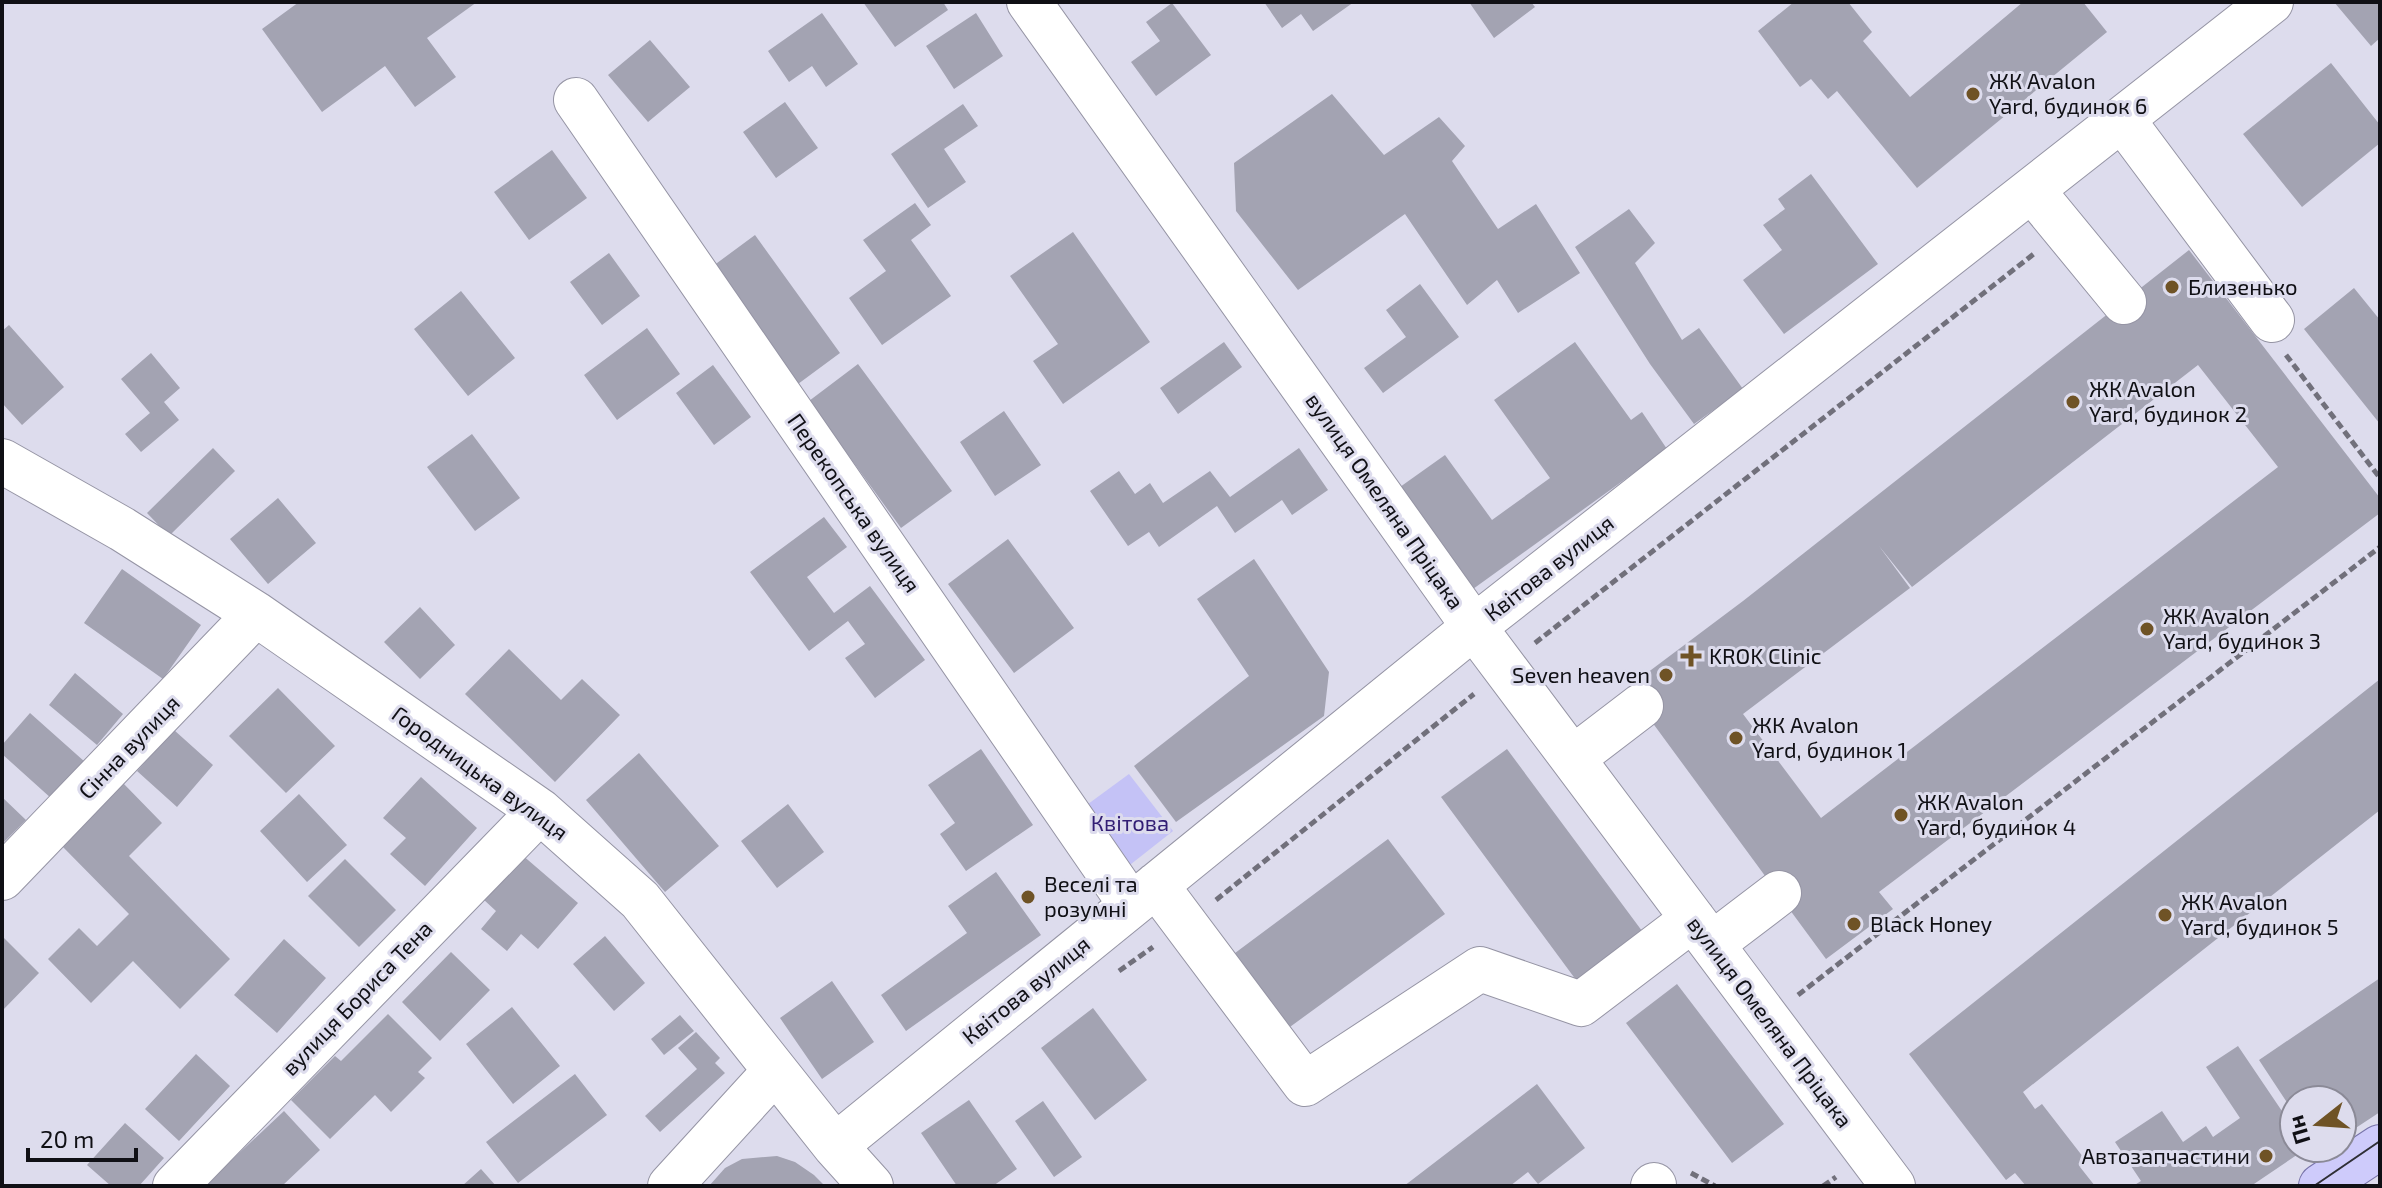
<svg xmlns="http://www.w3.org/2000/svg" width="2382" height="1188" font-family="'Exo 2',sans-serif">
  <rect width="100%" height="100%" fill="#dddced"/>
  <path fill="#c4c2f6" d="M1129 774 1173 831 1126 868 1084 807Z"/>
  <path fill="#a3a3b2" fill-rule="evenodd" d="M299 2H477L427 38 456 77 415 107 385 66 322 112 262 29Z
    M863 2H943L948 10 895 47Z
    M1264 2H1354L1313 31 1301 14 1282 28Z
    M1469 2H1531L1535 7 1494 38Z
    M1794 2H1848L1872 32 1863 41 1910 97 2023 2H2083L2107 32 1917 188 1837 91 1828 99 1811 79 1800 87 1758 31Z
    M2334 2H2380V38L2371 46Z
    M1172 3 1211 55 1156 96 1131 62 1160 41 1146 22Z
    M822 13 858 64 826 87 812 66 789 82 768 51Z
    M976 13 1003 56 954 89 926 46Z
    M650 40 690 87 648 122 608 75Z
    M2331 63 2380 125V143L2302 207 2243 134Z
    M1332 94 1384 155 1439 117 1465 146 1452 161 1498 229 1536 204 1580 273 1518 313 1497 280 1467 305 1405 214 1298 290 1236 211 1234 163Z
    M785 102 818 148 776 178 743 132Z
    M963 104 978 126 944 149 966 182 928 208 891 154Z
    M552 150 587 198 529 240 494 192Z
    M1811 174 1878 264 1784 334 1743 280 1782 250 1763 225 1785 209 1778 199Z
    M915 203 931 225 911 240 951 296 882 345 849 298 886 271 863 240Z
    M1629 209 1655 243 1635 263 1682 340 1699 328 1743 389 1694 424 1650 364 1575 247Z
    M1073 232 1150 342 1063 404 1033 361 1058 344 1010 276Z
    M755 235 840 353 798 384 713 266Z
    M2189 250 2380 498V513L1879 892 1893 909 1826 959 1627 688 1743 601ZM2198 365 2278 467 1821 818 1743 714 1910 588 1879 546 1912 587Z
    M609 253 640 296 602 325 570 282Z
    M1420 284 1459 337 1383 393 1364 368 1406 337 1386 310Z
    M2354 288 2380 320V424L2304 329Z
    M461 291 515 358 468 396 414 329Z
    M9 325 64 387 22 425 2 403V331Z
    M647 328 680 374 617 420 584 375Z
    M1224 342 1242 367 1178 414 1160 388Z
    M1575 342 1631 420 1642 412 1667 449 1473 589 1400 487 1445 455 1492 520 1550 478 1494 400Z
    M151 353 180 388 164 402 179 420 141 452 125 434 150 413 121 379Z
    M858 364 952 491 901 528 809 401Z
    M713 365 751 417 714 445 676 393Z
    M1004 411 1041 465 995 496 960 442Z
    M472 434 520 498 475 531 427 467Z
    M213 448 235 471 169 536 147 513Z
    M1299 448 1328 490 1292 515 1282 500 1235 533 1217 506 1159 547 1149 532 1128 546 1090 491 1119 471 1135 494 1150 483 1163 503 1210 471 1230 497Z
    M278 498 316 543 268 584 230 539Z
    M824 517 847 547 807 577 834 613 870 586 925 660 875 698 845 658 865 644 848 621 809 651 750 572Z
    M1008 539 1074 628 1014 673 948 584Z
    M1254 559 1329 672 1324 716 1176 822 1134 766 1249 676 1197 599Z
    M122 569 201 625 163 679 84 623Z
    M420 607 455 645 420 679 384 642Z
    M509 649 561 700 582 679 620 715 555 782 465 694Z
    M75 673 123 714 97 745 49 705Z
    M2380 679V810L2023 1092 2035 1109 2042 1104 2087 1162 2080 1167 2095 1186H2026L2015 1173 2006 1180 1909 1054Z
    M278 688 335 746 286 793 229 736Z
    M30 713 85 762 52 799 2 754V745Z
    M174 730 213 765 177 807 137 771Z
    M981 749 1033 825 966 871 940 834 955 823 928 785Z
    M1507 749 1645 935 1579 984 1441 797Z
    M639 753 719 846 665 892 586 800Z
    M421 777 477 828 425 886 390 854 406 838 383 818Z
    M123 783 162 823 129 856 230 959 180 1009 133 961 91 1003 48 959 79 928 97 946 129 914 61 845Z
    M299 794 347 845 307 882 260 831Z
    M2 797 26 820 2 844Z
    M788 804 824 852 777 888 741 841Z
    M1388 839 1445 914 1283 1032 1227 959Z
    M521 854 578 903 538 949 521 934 507 951 481 929 496 911 483 899Z
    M345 859 396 910 359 947 308 896Z
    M996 872 1041 935 906 1031 881 995 967 933 948 906Z
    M2 936 39 973 2 1011Z
    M605 936 645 983 614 1011 573 964Z
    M284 939 326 978 277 1033 234 995Z
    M451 952 490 990 440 1041 402 1002Z
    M2380 978V1112L2342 1137V1100H2294V1113L2259 1060Z
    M832 981 874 1042 822 1079 780 1018Z
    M1677 984 1784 1124 1732 1163 1626 1023Z
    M512 1007 560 1066 513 1104 466 1044Z
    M1093 1008 1147 1080 1095 1120 1041 1048Z
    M388 1014 432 1058 418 1072 425 1078 391 1112 375 1095 330 1139 291 1100 335 1056 341 1061Z
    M680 1015 694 1031 664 1055 651 1039Z
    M696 1032 720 1058 715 1063 725 1073 660 1132 645 1116 697 1069 678 1048Z
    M2238 1046 2294 1129V1148H2307L2251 1186H2133L2141 1181 2115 1142 2162 1111 2183 1142 2206 1126 2213 1137 2240 1118 2206 1067Z
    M196 1054 230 1086 179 1141 145 1109Z
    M575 1074 607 1115 518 1183 486 1142Z
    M1537 1084 1585 1148 1538 1184 1528 1172 1510 1186H1404Z
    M969 1100 1017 1169 993 1186H957L921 1133Z
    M1043 1101 1082 1157 1054 1177 1015 1121Z
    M284 1111 320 1150 282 1186H204Z
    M125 1123 164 1158 139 1186H111L87 1165Z
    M777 1156 795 1162 814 1175 825 1186H709L725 1168 742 1159Z
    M481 1169 496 1186H462Z"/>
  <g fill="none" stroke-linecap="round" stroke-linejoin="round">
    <defs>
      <path id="minor" d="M1029 2 1474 627 1893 1186
        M576 100 1131 905
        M2122 119 2272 320
        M2032 190 2124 302
        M2 461 122 529 256 614 540 811 640 900 835 1146 871 1186
        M1573 758 1641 706
        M2 878 256 614
        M1156 885 1305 1084 1480 969 1581 1004 1693 919
        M1712 944 1779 893
        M835 1146 1474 627 2271 2
        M175 1186 540 811
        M670 1186 775 1071
        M1653 1186 1654 1185"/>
      <path id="major" d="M2321 1186 2380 1147"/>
    </defs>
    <use href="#minor" stroke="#9594a4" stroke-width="46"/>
    <use href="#major" stroke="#7773a9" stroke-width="46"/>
    <path stroke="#71707b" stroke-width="5" stroke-dasharray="8 4" stroke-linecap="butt" d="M2286 355 2380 478
      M1535 643 2035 253
      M1216 900 1474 694
      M1119 971 1153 947
      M1798 995 2380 547
      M1691 1173 1715 1186
      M1823 1186 1836 1177"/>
    <use href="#minor" stroke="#fff" stroke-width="44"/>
    <use href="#major" stroke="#cecbfb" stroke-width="44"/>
    <path stroke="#2f2f36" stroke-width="2" d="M2314 1186 2380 1141"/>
  </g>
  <g fill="#6f5326" stroke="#dddced" stroke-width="3">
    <circle cx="1973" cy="94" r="8"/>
    <circle cx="2172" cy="287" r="8"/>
    <circle cx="2073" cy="402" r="8"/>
    <circle cx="2147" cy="629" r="8"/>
    <path d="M1687 644h8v8h8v8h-8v8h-8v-8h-8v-8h8z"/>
    <circle cx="1666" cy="675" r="8"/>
    <circle cx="1736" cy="738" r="8"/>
    <circle cx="1901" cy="815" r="8"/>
    <circle cx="1028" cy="897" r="8"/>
    <circle cx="2165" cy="915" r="8"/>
    <circle cx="1854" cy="924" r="8"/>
    <circle cx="2266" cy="1156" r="8"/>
  </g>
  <g text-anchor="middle" stroke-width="6" stroke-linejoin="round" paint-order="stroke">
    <g font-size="22" fill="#101015" stroke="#dddced" text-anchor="start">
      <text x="1989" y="89">ЖК Avalon<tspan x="1989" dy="25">Yard, будинок 6</tspan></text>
      <text x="2188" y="295">Близенько</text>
      <text x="2089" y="397">ЖК Avalon<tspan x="2089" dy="25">Yard, будинок 2</tspan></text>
      <text x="2163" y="624">ЖК Avalon<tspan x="2163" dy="25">Yard, будинок 3</tspan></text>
      <text x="1709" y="664">KROK Clinic</text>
      <text x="1650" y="683" text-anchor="end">Seven heaven</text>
      <text x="1752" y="733">ЖК Avalon<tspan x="1752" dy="25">Yard, будинок 1</tspan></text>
      <text x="1917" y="810">ЖК Avalon<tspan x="1917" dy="25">Yard, будинок 4</tspan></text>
      <text x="1044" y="892">Веселі та<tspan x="1044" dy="25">розумні</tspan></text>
      <text x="2181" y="910">ЖК Avalon<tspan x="2181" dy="25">Yard, будинок 5</tspan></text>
      <text x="1870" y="932">Black Honey</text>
      <text x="2250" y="1164" text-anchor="end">Автозапчастини</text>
    </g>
    <g font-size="22" fill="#101015" stroke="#dddced">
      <text transform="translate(1385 501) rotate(55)" y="8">вулиця Омеляна Пріцака</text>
      <text transform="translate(854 503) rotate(55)" y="8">Перекопська вулиця</text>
      <text transform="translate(1549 568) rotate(-38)" y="8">Квітова вулиця</text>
      <text transform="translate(129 747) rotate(-46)" y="8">Сінна вулиця</text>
      <text transform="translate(480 773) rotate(36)" y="8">Городницька вулиця</text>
      <text transform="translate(1026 990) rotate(-39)" y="8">Квітова вулиця</text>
      <text transform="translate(357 998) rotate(-46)" y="8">вулиця Бориса Тена</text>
      <text transform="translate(1770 1022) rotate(53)" y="8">вулиця Омеляна Пріцака</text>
    </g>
    <g font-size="22" fill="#321e74" stroke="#dddced">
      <text x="1130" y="831">Квітова</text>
    </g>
  </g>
  <rect width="2382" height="1188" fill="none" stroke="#101015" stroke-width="8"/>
  <g transform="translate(2318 1124) rotate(253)"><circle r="38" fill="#dddced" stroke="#8b8a97" stroke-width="2"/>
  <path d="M0-6L14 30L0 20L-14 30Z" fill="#6f5326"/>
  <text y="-12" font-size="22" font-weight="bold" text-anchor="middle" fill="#101015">Пн</text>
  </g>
  <path d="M28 1148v12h108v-12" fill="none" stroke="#101015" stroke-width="4"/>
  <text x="40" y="1148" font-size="24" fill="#101015" stroke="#dddced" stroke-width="6" paint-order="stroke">20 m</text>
</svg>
